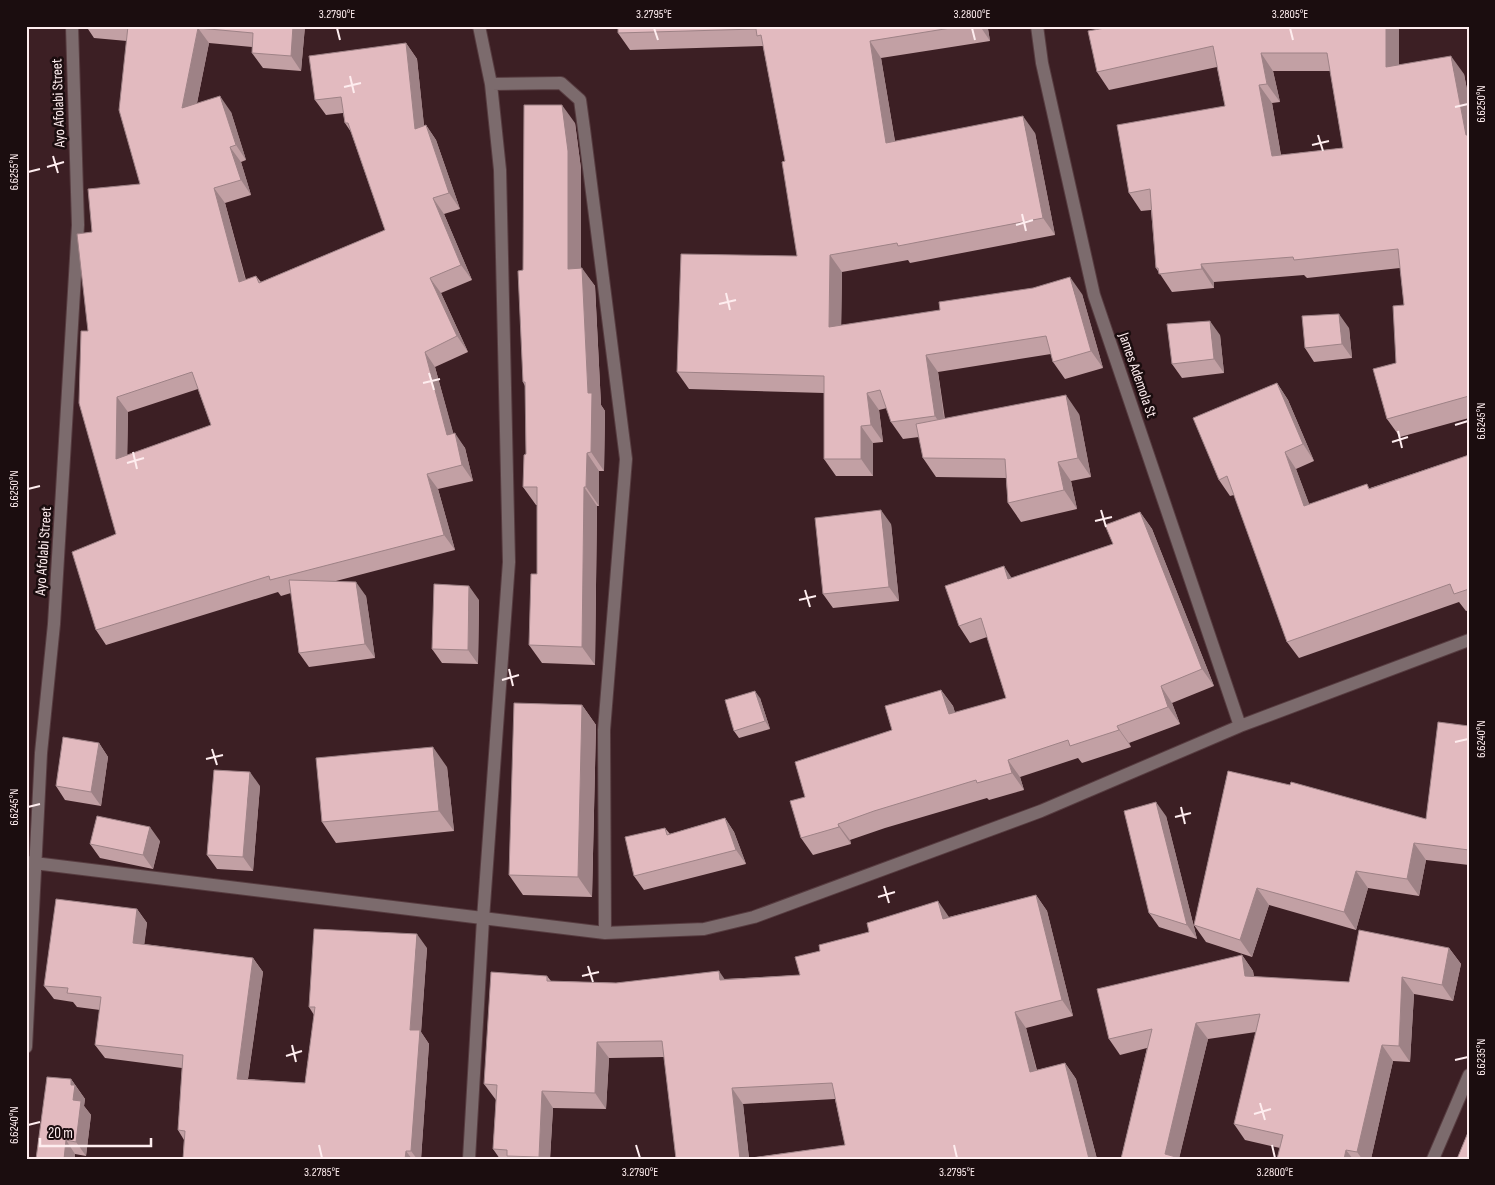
<svg xmlns="http://www.w3.org/2000/svg" width="1495" height="1185" font-family="'Sofia Sans Condensed',sans-serif">
  <rect width="100%" height="100%" fill="#3c1f24"/>
  <g fill="none" stroke-linecap="round" stroke-linejoin="round">
    <defs>
      <path id="minor" d="M1037 26 1042 63 1094 295 1240 726
        M491 84 561 83 580 100 584 129 626 459 604 730 605 933
        M26 862 605 933 704 929 754 917 1041 811 1240 726 1469 640
        M26 1047 41 753 54 624 78 225 72 26
        M469 1159 483 919 509 562 500 170 491 84 479 26
        M1433 1159 1469 1075"/>
    </defs>
    <use href="#minor" stroke="#573c40" stroke-width="14"/>
    <use href="#minor" stroke="#7c6b6d" stroke-width="12"/>
  </g>
  <path fill="#c2a0a4" fill-rule="evenodd" d="M37 26H65L64 28Z
    M86 26H305L301 71 263 68 252 53V47L209 43 197 103 231 112 246 160 241 162 251 195 225 203 246 280 256 276 261 282 385 230 351 132 345 123 343 113 326 115 315 100 406 43 417 59 424 126 426 125 436 140 460 209 444 214 472 280 441 293 468 352 435 367 453 433 465 448 473 481 438 489 455 550 336 581 366 596 375 658 309 667 299 653 291 593 281 596 278 592 106 645 96 630 116 534 88 331 92 232 140 184 127 41 94 38ZM198 389 211 425 127 455 128 412Z
    M617 26H1000L988 29 990 41 881 58 895 141 1035 133 1055 235 910 263 908 260 842 272 841 325 1082 294 1103 368 1065 379 1053 362 1051 354 938 372 945 419 1079 414 1091 477 1071 481 1077 509 1021 522 1008 503 1006 478 936 477 923 458 919 437 903 439 891 422 887 408 879 410 883 442 873 443V476H836L824 459V393L689 389 677 372 797 256 785 161 763 46 630 50 618 33V27Z
    M1104 26H1399V65L1464 74 1469 100V418L1400 437 1387 419 1396 363 1404 305 1400 268 1307 278 1304 275 1214 282V288L1172 292 1156 268 1151 210 1141 211 1129 193 1225 106 1217 67 1109 90 1097 72ZM1273 71H1330L1343 148 1281 155 1272 103 1280 102Z
    M575 123 581 169V268L595 286 601 405 605 411 604 471H599V506H597L595 665 542 663 529 645 537 574V505H536L523 487 526 454 525 386 523 382V270Z
    M1349 328 1352 358 1314 362 1305 348Z
    M1220 335 1224 373 1182 378 1172 364Z
    M1277 383 1288 400 1314 461 1296 469 1309 504 1370 488 1469 455V610L1466 611 1459 602 1299 658 1287 642 1234 495 1230 496 1219 480Z
    M1140 512 1152 529 1214 686 1172 703 1180 724 1129 743 1131 747 1082 763 1078 758 1020 777 1024 790 989 800 987 798 885 828 850 840 851 844 813 855 801 838 805 797 892 730 941 690 953 706 955 713 1006 698 987 637 970 643 959 626 1012 578 1113 544Z
    M891 524 899 601 833 608 823 594Z
    M479 600 478 664 442 663 432 649Z
    M760 698 770 729 739 738 734 731Z
    M582 705 596 725 592 897 523 895 509 875Z
    M1469 726V865L1426 860 1419 896 1368 888 1356 930 1269 905 1252 957 1206 942 1194 925 1228 771 1426 819Z
    M99 743 108 757 101 806 65 800 56 786Z
    M447 767 454 831 336 843 322 822Z
    M260 786 253 871 217 869 207 855Z
    M1166 816 1197 939 1159 927 1149 913Z
    M725 818 734 832 746 864 644 890 634 876 665 828 670 834Z
    M160 841 153 869 100 858 90 844Z
    M1036 895 1047 911 1073 1016 1026 1028 1037 1070 1065 1063 1076 1079 1097 1159H676L664 1057 609 1058 606 1109 553 1108 550 1159H500L493 1149 496 1100 484 1084 547 976 551 981 616 983 724 979 800 975 949 917ZM835 1099 845 1145 749 1158 743 1104Z
    M137 909 147 923 144 944 253 958 263 972 248 1079 305 1083 314 1015 309 1007 427 948 421 1032 429 1044 421 1159H183L184 1140 178 1130 182 1068 105 1058 95 1045 100 1010 77 1007 73 1002 54 999 44 986Z
    M1449 948 1461 964 1453 1001 1414 994 1410 1062 1393 1061 1371 1159H1277L1280 1148 1245 1140 1234 1124 1256 1032 1208 1039 1179 1158 1121 1159 1147 1048 1120 1055 1109 1039 1242 955 1253 971 1254 977 1349 982Z
    M71 1079 85 1099 84 1106 91 1115 86 1156 75 1154 36 1159Z"/>
  <path fill="#9e8286" d="M293 26H305L301 71 291 56Z
    M980 26H986L988 29 990 41Z
    M1386 26H1399V85L1386 67Z
    M198 28 209 43 193 123 182 108Z
    M870 41 881 58 898 160 886 143Z
    M406 43 417 59 426 144 415 129Z
    M1261 53 1273 71 1280 102 1267 84Z
    M1451 56 1464 74 1469 100V140L1466 135Z
    M1259 85 1272 103 1284 174 1272 156Z
    M220 96 231 112 246 160 236 145Z
    M562 105 575 123 581 169V287L568 269Z
    M1023 116 1035 133 1055 235 1043 218Z
    M426 125 436 140 460 209 449 193Z
    M230 147 241 162 251 195 241 180Z
    M214 188 225 203 250 297 239 282Z
    M433 198 444 214 472 280 461 265Z
    M830 255 842 272 841 344 829 327Z
    M1201 264 1214 282V288L1202 269Z
    M582 268 595 286 601 405 605 411 604 471 591 452Z
    M1070 277 1082 294 1103 368 1091 351Z
    M430 278 441 293 468 352 457 336Z
    M1339 314 1349 328 1352 358 1342 344Z
    M1210 321 1220 335 1224 373 1214 359Z
    M425 352 435 367 458 450 447 435Z
    M926 355 938 372 946 433 935 416Z
    M1277 383 1288 400 1314 461 1303 444Z
    M867 393 879 410 883 442 871 425Z
    M1066 395 1079 414 1091 477 1078 458Z
    M117 397 128 412 127 475 116 459Z
    M861 426 873 443V476L861 459Z
    M455 433 465 448 473 481 462 465Z
    M1285 452 1296 469 1316 522 1304 506Z
    M587 453 599 471V506L586 487Z
    M1058 462 1071 481 1077 509 1064 490Z
    M427 474 438 489 455 550 444 535Z
    M584 487 597 506 595 665 582 647Z
    M881 510 891 524 899 601 889 587Z
    M1140 512 1152 529 1214 686 1202 669Z
    M1004 566 1015 583 1008 579Z
    M356 582 366 596 375 658 365 644Z
    M469 586 479 600 478 664 468 650Z
    M1161 686 1172 703 1180 724 1168 707Z
    M941 690 953 706 961 731 949 714Z
    M755 691 760 698 770 729 765 721Z
    M582 705 596 725 592 897 578 877Z
    M1117 726 1129 743 1131 747 1119 730Z
    M99 743 108 757 101 806 91 792Z
    M433 747 447 767 454 831 439 811Z
    M1008 760 1020 777 1024 790 1012 773Z
    M250 772 260 786 253 871 243 857Z
    M1156 802 1166 816 1197 939 1187 925Z
    M725 818 734 832 746 864 736 850Z
    M838 824 850 840 851 844 839 827Z
    M150 827 160 841 153 869 143 855Z
    M1414 843 1426 860 1419 896 1407 879Z
    M1356 871 1368 888 1356 930 1344 912Z
    M1257 888 1269 905 1252 957 1240 940Z
    M1036 895 1047 911 1073 1016 1062 1000Z
    M938 901 949 917 943 919Z
    M137 909 147 923 143 956 133 943Z
    M417 934 427 948 421 1032 429 1044 421 1159H417L411 1151 410 1030Z
    M1449 948 1461 964 1453 1001 1442 985Z
    M1242 955 1253 971 1256 992 1245 976Z
    M253 958 263 972 246 1092 237 1079Z
    M719 971 730 987 720 980Z
    M1402 977 1414 994 1410 1062 1399 1046Z
    M1015 1012 1026 1028 1041 1088 1030 1072Z
    M1196 1023 1208 1039 1179 1159 1165 1154Z
    M597 1042 609 1058 606 1109 595 1093Z
    M1382 1045 1393 1061 1371 1159H1362L1357 1152Z
    M1065 1063 1076 1079 1097 1159H1089Z
    M71 1079 85 1099 84 1106 91 1115 86 1156 76 1142 73 1100 71 1085Z
    M732 1088 743 1104 749 1159H740Z
    M542 1091 553 1108 550 1159H539V1157Z
    M66 1140 75 1154V1159H64Z
    M1346 1150 1353 1159H1344Z
    M406 1151 412 1159H405Z"/>
  <path fill="#e2babf" stroke="#9e8286" fill-rule="evenodd" d="M128 26H293L291 56 252 53 253 33 198 28 182 108 220 96 236 145 230 147 241 180 214 188 239 282 256 276 259 283 385 230 348 123H345L341 97 315 100 309 56 406 43 415 129 426 125 449 193 433 198 461 265 430 278 457 336 425 352 447 435 455 433 462 465 427 474 444 535 270 580 269 576 96 630 72 552 116 534 79 403 81 331H88L77 234 92 232 88 189 140 184 119 110ZM192 372 211 425 116 459 117 397Z
    M618 26H963L870 41 886 143 1023 116 1043 218 898 246 897 243 830 255 829 327 940 310 939 302 1033 288 1070 277 1091 351 1053 362 1046 336 926 355 935 416 891 422 880 390 867 393 871 425 861 426V459H824V376L677 372 681 254 797 256 782 162 785 161 761 35 757 36 756 29 618 33Z
    M1104 26H1386V67L1451 56 1466 135H1469V396L1387 419 1373 369 1396 363 1393 306 1404 305 1398 249 1294 260 1293 257 1201 264 1202 269 1159 274 1158 268H1156L1150 189 1129 193 1117 125 1225 106 1213 46 1097 72 1088 31 1105 28ZM1261 53H1327L1343 148 1272 156 1259 85 1267 84Z
    M524 105H562L568 151V269L582 268 588 393H592L591 452 587 453 586 487H584L582 647 529 645 531 574H537V487H523L524 455 526 454 525 382H523L518 271 523 270Z
    M1339 314 1342 344 1305 348 1302 316Z
    M1210 321 1214 359 1172 364 1167 324Z
    M1277 383 1303 444 1285 452 1304 506 1367 484 1369 489 1469 455V589L1454 594 1450 584 1287 642 1227 476 1219 480 1193 418Z
    M1066 395 1078 458 1058 462 1064 490 1008 503 1005 459 923 458 916 424Z
    M881 510 889 587 823 594 815 518Z
    M1140 512 1202 669 1161 686 1168 707 1117 726 1119 730 1070 746 1068 740 1008 760 1012 773 977 783 976 780 874 811 838 824 839 827 801 838 790 801 805 797 795 762 892 730 885 706 941 690 949 714 1006 698 981 618 959 626 945 586 1004 566 1008 579 1113 544 1105 525Z
    M289 580 356 582 365 644 299 653Z
    M434 584 469 586 468 650 432 649Z
    M755 691 765 721 734 731 725 700Z
    M514 703 582 705 578 877 509 875Z
    M1438 722 1469 726V850L1414 843 1407 879 1356 871 1344 912 1257 888 1240 940 1194 925 1228 771 1290 785 1291 782 1426 819Z
    M63 737 99 743 91 792 56 786Z
    M433 747 439 811 322 822 316 758Z
    M214 770 250 772 243 857 207 855Z
    M1156 802 1187 925 1149 913 1124 811Z
    M97 816 150 827 143 855 90 844Z
    M725 818 736 850 634 876 625 837 665 828 667 835Z
    M1036 895 1062 1000 1015 1012 1030 1072 1065 1063 1089 1159H744L845 1145 832 1083 732 1088 740 1159H676L662 1041 597 1042 595 1093 542 1091 539 1157 507 1156V1150L493 1149 497 1085 484 1084 491 972 547 976V981L616 983 719 971 720 980 800 975 795 957 820 951 819 945 869 932 867 923 938 901 943 919Z
    M56 899 137 909 133 943 253 958 237 1079 305 1083 315 1007H309L314 929 417 934 410 1030H420L411 1151H406L405 1159H183L185 1131 178 1130 183 1055 95 1045 101 997 67 993 68 988 44 986Z
    M1359 930 1449 948 1442 985 1402 977 1399 1046 1382 1045 1357 1152 1346 1150 1344 1159H1277L1283 1135 1234 1124 1260 1014 1196 1023 1165 1154 1183 1159H1121L1152 1029 1109 1039 1097 989 1242 955 1245 976 1349 982Z
    M47 1077 71 1079V1085H75L73 1100 81 1101 76 1142 66 1140 64 1159H36Z
    M1469 1130V1159H1457Z"/>
  <path fill="none" stroke="#feedef" stroke-width="2" d="M337 28 340 40M654 28 658 40M972 28 975 40M1290 28 1293 40M350 76 354 93M344 87 361 83M1455 107 1468 104M1318 135 1323 151M1312 145 1329 141M53 156 58 173M47 167 64 162M28 172 40 169M1022 214 1026 231M1016 225 1033 220M726 293 730 310M719 304 736 300M429 373 434 390M423 383 440 379M1455 425 1468 421M1398 431 1402 448M1392 442 1408 437M133 452 137 469M127 463 144 458M28 489 40 486M1101 510 1106 527M1095 521 1112 517M805 590 810 607M799 600 816 596M509 669 513 686M502 680 519 675M1455 742 1468 739M212 749 217 765M206 759 223 755M28 807 40 804M1181 807 1185 824M1175 817 1191 813M884 886 889 903M878 897 895 892M588 966 593 982M582 976 599 972M292 1045 296 1062M286 1056 302 1051M1455 1060 1468 1057M1260 1103 1265 1120M1254 1114 1271 1109M28 1125 40 1122M319 1145 322 1158M636 1145 640 1158M954 1145 957 1158M1272 1145 1275 1158"/>
  <g text-anchor="middle" stroke-width="5" stroke-linejoin="round" paint-order="stroke">
    <g font-size="15" fill="#feedef" stroke="#1b0d0f">
      <text transform="translate(58 103) rotate(-92)" y="5">Ayo Afolabi Street</text>
      <text transform="translate(1138 375) rotate(71)" y="5">James Ademola St</text>
      <text transform="translate(43 551) rotate(-86)" y="5">Ayo Afolabi Street</text>
    </g>
  </g>
  <rect width="1495" height="1185" fill="none" stroke="#1b0d0f" stroke-width="55"/>
  <path d="M40 1138v8h111v-8" fill="none" stroke="#feedef" stroke-width="2.5"/>
  <text x="48" y="1138" font-size="15" fill="#feedef" stroke="#1b0d0f" stroke-width="4" paint-order="stroke">20 m</text>
  <rect x="28" y="28" width="1440" height="1130" fill="none" stroke="#feedef" stroke-width="2"/>
  <g font-size="12" text-anchor="middle" fill="#feedef">
    <text x="337" y="18">3.2790°E</text>
    <text x="654" y="18">3.2795°E</text>
    <text x="972" y="18">3.2800°E</text>
    <text x="1290" y="18">3.2805°E</text>
    <text transform="translate(1481 104) rotate(-90)" y="4">6.6250°N</text>
    <text transform="translate(14 172) rotate(-90)" y="4">6.6255°N</text>
    <text transform="translate(1481 421) rotate(-90)" y="4">6.6245°N</text>
    <text transform="translate(14 489) rotate(-90)" y="4">6.6250°N</text>
    <text transform="translate(1481 739) rotate(-90)" y="4">6.6240°N</text>
    <text transform="translate(14 807) rotate(-90)" y="4">6.6245°N</text>
    <text transform="translate(1481 1057) rotate(-90)" y="4">6.6235°N</text>
    <text transform="translate(14 1125) rotate(-90)" y="4">6.6240°N</text>
    <text x="322" y="1176">3.2785°E</text>
    <text x="640" y="1176">3.2790°E</text>
    <text x="957" y="1176">3.2795°E</text>
    <text x="1275" y="1176">3.2800°E</text>
  </g>
</svg>
